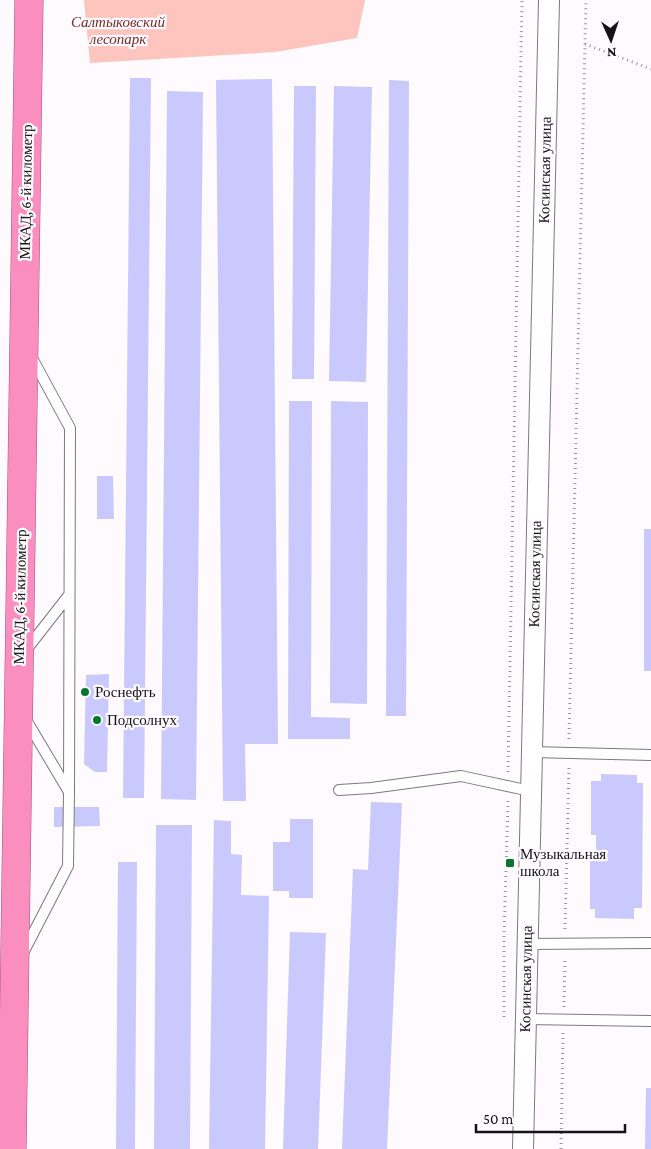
<svg xmlns="http://www.w3.org/2000/svg" width="651" height="1149" font-family="'Crimson Pro',serif">
  <rect width="100%" height="100%" fill="#fefafe"/>
  <path fill="#fdc5bd" d="M84 0H365L357 38 275 52 90 63Z"/>
  <path fill="#c9c9fd" d="M130 78H151L144 798H123Z
    M272 79 278 744H245L246 801H223L216 80Z
    M389 80 409 81 406 716H386Z
    M294 86H316L314 379H292Z
    M334 86 372 87 366 382 329 381Z
    M167 91 203 92 196 800 161 799Z
    M289 401H312L311 717 350 718V739H288Z
    M331 401 368 402 367 704 330 703Z
    M97 476H113L114 519H97Z
    M644 529H651V671H644Z
    M109 674 107 772H95L84 764 86 675Z
    M601 774 637 775V783H643L642 908H634V919L595 918V909H590V858H596V835H591V781H601Z
    M371 802 402 803 387 1149H342L353 869 368 870Z
    M54 807H99L100 826 54 827Z
    M290 819H313V898H289V891H273V842H290Z
    M214 820 231 821V854L242 855 241 895 269 896 265 1149H209Z
    M156 825H192L190 1149H154Z
    M118 862H137L135 1149H116Z
    M290 932 326 933 318 1149H283Z
    M646 1088H651V1149H645Z"/>
  <g fill="none" stroke-linecap="round" stroke-linejoin="round">
    <defs>
      <path id="service" d="M32 358 70 428 69 792
        M26 650 69 595
        M531 752 651 755
        M339 790 371 788 461 776 530 791
        M527 944 651 943
        M23 953 68 866 69 792 25 718
        M525 1019 651 1021"/>
      <path id="minor" d="M523 1149 549 0"/>
      <path id="trunk" d="M12 1149 29 0"/>
    </defs>
    <use href="#service" stroke="#7d787f" stroke-width="12"/>
    <use href="#minor" stroke="#7d787f" stroke-width="22"/>
    <use href="#trunk" stroke="#a95079" stroke-width="29"/>
    <path stroke="#9a979b" stroke-width="3" stroke-dasharray="1 4" stroke-linecap="butt" d="M585 44 651 69
      M569 739 586 0
      M508 772 522 0
      M565 929 569 768
      M564 1007 565 958
      M504 1017V937L508 800
      M561 1149 563 1033"/>
    <use href="#service" stroke="#fff" stroke-width="10"/>
    <use href="#minor" stroke="#fff" stroke-width="20"/>
    <use href="#trunk" stroke="#fa8ebe" stroke-width="28"/>
  </g>
  <g fill="#00772d" stroke="#fefafe" stroke-width="2">
    <circle cx="85" cy="692" r="5"/>
    <circle cx="97" cy="720" r="5"/>
    <rect x="505" y="858" width="10" height="10" rx="2.5"/>
  </g>
  <g text-anchor="middle" stroke-width="4.5" stroke-linejoin="round" paint-order="stroke">
    <g font-size="15" font-style="italic" fill="#752d26" stroke="#fefafe">
      <text x="118" y="27">Салтыковский<tspan x="118" dy="17">лесопарк</tspan></text>
    </g>
    <g font-size="15" fill="#151316" stroke="#fefafe">
      <text transform="translate(545 170) rotate(-89)" y="5">Косинская улица</text>
      <text transform="translate(26 192) rotate(-89)" y="5">МКАД, 6-й километр</text>
      <text transform="translate(535 574) rotate(-89)" y="5">Косинская улица</text>
      <text transform="translate(20 597) rotate(-89)" y="5">МКАД, 6-й километр</text>
      <text transform="translate(526 979) rotate(-89)" y="5">Косинская улица</text>
    </g>
    <g font-size="15" fill="#151316" stroke="#fefafe" text-anchor="start">
      <text x="95" y="697">Роснефть</text>
      <text x="107" y="725">Подсолнух</text>
      <text x="520" y="859">Музыкальная<tspan x="520" dy="17">школа</tspan></text>
    </g>
  </g>
  <g transform="translate(611 40) rotate(177)" stroke="#fefafe" stroke-width="4" paint-order="stroke">
  <path d="M0-4L9 19L0 12L-9 19Z" fill="#151316"/>
  <text y="-8" font-size="14" font-weight="bold" text-anchor="middle" fill="#151316">N</text>
  </g>
  <path d="M476 1124v8h149v-8" fill="none" stroke="#151316" stroke-width="2.5"/>
  <text x="483" y="1124" font-size="15" fill="#151316" stroke="#fefafe" stroke-width="4" paint-order="stroke">50 m</text>
</svg>
